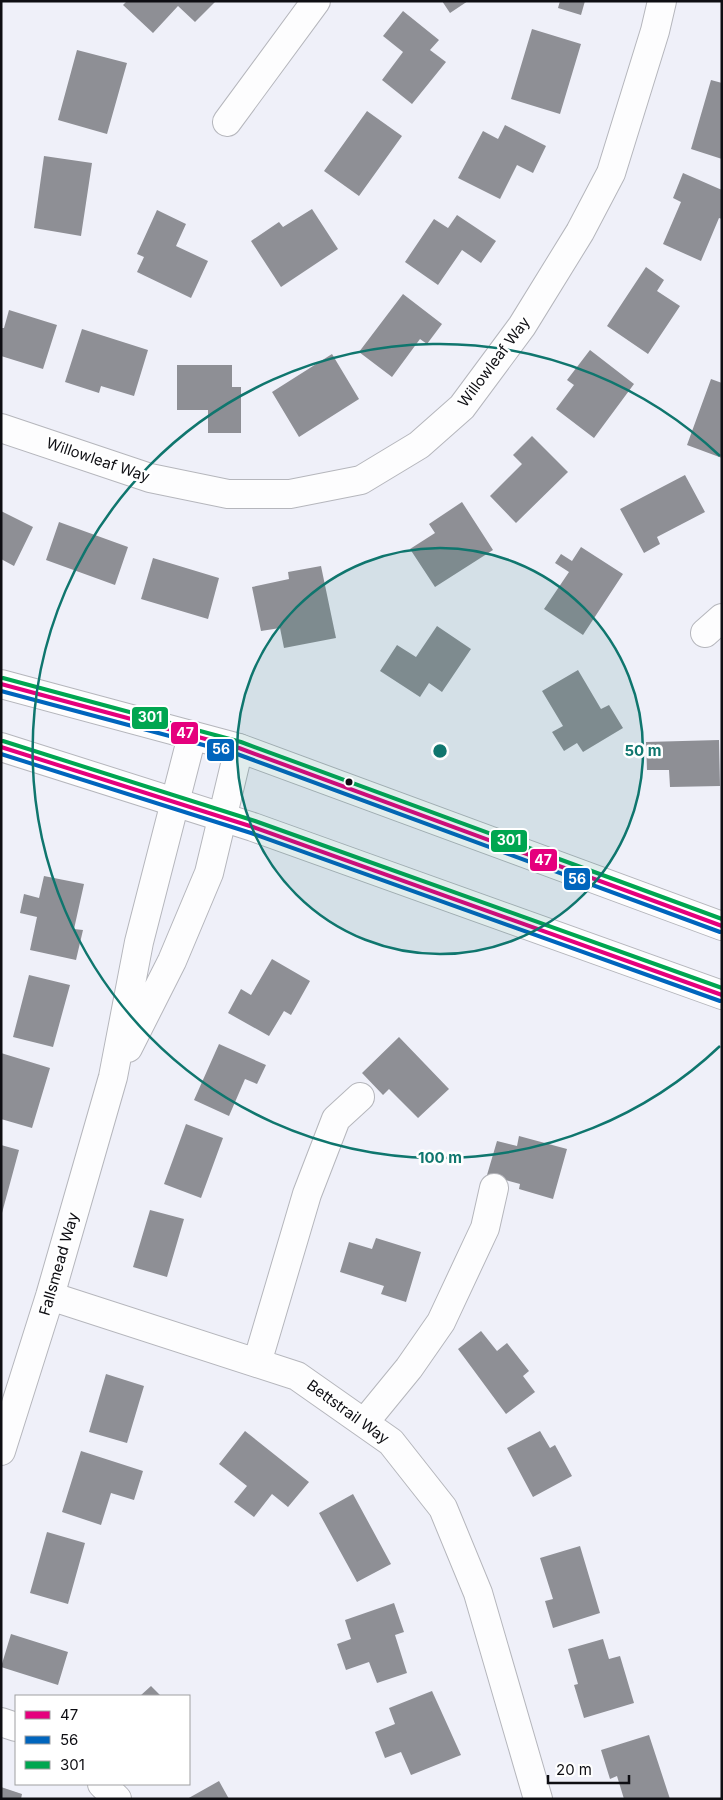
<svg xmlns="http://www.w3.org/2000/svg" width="723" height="1800" font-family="Inter,sans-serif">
  <rect width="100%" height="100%" fill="#eff0f9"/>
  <path fill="#8e8f95" d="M127 1H216L195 22 178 6 153 33 123 5Z
    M442 1H468L450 13Z
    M560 1H585L581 15 558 8Z
    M403 11 439 40 430 50 446 62 412 104 382 80 403 52 383 36Z
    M532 29 581 44 560 114 511 99Z
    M77 50 127 63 107 134 58 120Z
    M711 80 722 83V159L691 149Z
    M367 111 402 136 359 196 324 171Z
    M505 125 546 146 533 173 517 165 500 199 458 178 483 131 498 139Z
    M44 156 92 163 81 236 34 228Z
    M683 173 722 190V219L719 218 701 261 663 244 681 202 673 198Z
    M312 209 338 249 281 287 251 241 279 222 283 227Z
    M157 210 186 224 176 246 208 261 191 298 137 272 144 257 137 254Z
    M457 215 496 241 481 263 462 250 438 285 405 262 434 219 448 228Z
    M646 267 664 280 657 291 680 306 648 354 607 326Z
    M403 294 442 324 427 344 420 339 392 377 359 352Z
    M9 310 57 325 43 369 1 356V328H4Z
    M82 329 148 350 134 396 101 386 99 393 65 382Z
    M590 350 634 384 594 438 556 409 574 385 567 380Z
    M332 354 359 399 299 437 272 392Z
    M177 365H232V387H241V433H208V410H177Z
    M711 379 722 383V458L687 445Z
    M532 436 568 472 516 523 490 496 522 464 513 455Z
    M685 475 705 512 657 537 660 544 644 553 620 509Z
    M462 502 493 550 435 587 410 549 435 533 429 524Z
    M1 511 33 527 14 566 1 559Z
    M59 522 128 547 115 585 46 560Z
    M581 547 623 574 583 635 544 609 569 572 555 563 561 554 572 561Z
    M153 558 219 578 208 619 141 599Z
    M321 566 336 638 284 648 280 628 261 631 252 587 289 579 288 572Z
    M437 626 471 649 442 692 429 683 420 697 380 671 397 645 416 657Z
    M578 670 601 709 609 705 623 728 583 752 577 743 564 751 552 732 563 726 542 691Z
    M719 740 720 786 670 787 669 770H647L646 742Z
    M44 876 84 884 74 929 83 930 76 960 30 950 37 917 20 913 24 894 39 898Z
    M272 959 310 981 291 1015 284 1011 269 1036 228 1013 241 989 251 995Z
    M29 975 70 985 53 1047 13 1037Z
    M399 1037 449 1089 418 1118 389 1089 383 1095 362 1073Z
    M219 1044 266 1065 257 1084 245 1079 229 1116 194 1100Z
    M1 1053 50 1068 32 1128 1 1119Z
    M186 1124 223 1138 201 1198 164 1184Z
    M519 1136 567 1149 553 1199 519 1189 520 1184 487 1175 497 1141 517 1146Z
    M1 1145 19 1150 2 1213H1Z
    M150 1210 184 1219 167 1277 133 1267Z
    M376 1238 421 1252 406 1302 381 1294 384 1286 340 1272 349 1242 372 1249Z
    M481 1331 497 1351 507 1343 529 1371 523 1376 535 1392 506 1414 458 1349Z
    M106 1374 144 1386 127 1443 89 1432Z
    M245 1431 309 1482 288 1507 272 1494 254 1517 234 1502 247 1486 219 1464Z
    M540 1431 550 1448 555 1445 572 1476 533 1497 507 1448Z
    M81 1451 143 1471 134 1500 111 1493 101 1525 62 1512Z
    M353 1494 391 1564 357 1582 319 1513Z
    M47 1532 85 1543 68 1604 30 1593Z
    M580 1546 600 1613 553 1628 545 1601 553 1599 540 1558Z
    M394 1603 404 1632 395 1635 407 1673 377 1683 369 1662 346 1670 337 1644 351 1639 345 1620Z
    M11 1634 68 1652 58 1685 1 1667Z
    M603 1639 609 1659 620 1656 634 1703 584 1718 574 1685 578 1684 568 1649Z
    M151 1686 161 1696H140Z
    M432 1691 461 1755 411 1775 401 1752 385 1758 375 1732 395 1724 389 1708Z
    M649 1735 670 1799H624L617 1776 610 1779 601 1750Z
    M219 1781 229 1799H187Z
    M1 1787 22 1794 21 1799H1Z"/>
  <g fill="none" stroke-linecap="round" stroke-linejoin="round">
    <defs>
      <path id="minor" d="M227 122 316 1
        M1 428 150 478 228 494H290L361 480 419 445 462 407 522 326 580 232 611 173 655 31 662 1
        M705 633 722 618
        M128 1048 172 961 209 873 239 748
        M50 1296 297 1376 391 1442 443 1508 478 1593 538 1799
        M257 1363 307 1194 336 1119 360 1097
        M364 1423 409 1368 441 1322 485 1228 494 1188
        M1 1451 50 1296 113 1077 139 942 192 736
        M1 1722 16 1727
        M102 1784 117 1799"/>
      <path id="major" d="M1 684 239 748 722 926
        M1 747 253 827 722 995"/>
    </defs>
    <use href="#minor" stroke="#b5b6bc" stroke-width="30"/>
    <use href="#major" stroke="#b5b6bc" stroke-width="30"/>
    <use href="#minor" stroke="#fdfdfe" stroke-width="28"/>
    <use href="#major" stroke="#fdfdfe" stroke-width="28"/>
    <defs>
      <path id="bus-1" d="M1 684 239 748 722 926
        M1 747 253 827 722 995"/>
      <path id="bus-2" d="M1 691 237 754 720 932
        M1 754 251 833 720 1001"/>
      <path id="bus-3" d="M3 678 241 742 722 919
        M3 741 255 821 722 988"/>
    </defs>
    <use href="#bus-1" stroke="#fff" stroke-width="8"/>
    <use href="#bus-2" stroke="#fff" stroke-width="8"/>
    <use href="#bus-3" stroke="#fff" stroke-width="8"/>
    <use href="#bus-1" stroke="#e5007d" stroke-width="4"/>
    <use href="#bus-2" stroke="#0065bd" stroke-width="4"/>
    <use href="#bus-3" stroke="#00a651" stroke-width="4"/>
  </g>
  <circle cx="440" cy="751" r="203" fill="#0f766e" fill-opacity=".12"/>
  <g fill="none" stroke="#0f766e" stroke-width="2.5">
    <circle cx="440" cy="751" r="203"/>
    <path d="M720 1046A407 407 0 1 1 720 456"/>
  </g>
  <circle fill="#0e0e13" stroke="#fff" stroke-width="2" cx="349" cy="782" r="4.5"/>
  <g text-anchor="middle" stroke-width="5" stroke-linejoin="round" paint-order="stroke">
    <g font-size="15" fill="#0e0e13" stroke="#fff">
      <text transform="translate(494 362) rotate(-53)" y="5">Willowleaf Way</text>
      <text transform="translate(98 460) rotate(19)" y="5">Willowleaf Way</text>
      <text transform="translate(59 1264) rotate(-74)" y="5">Fallsmead Way</text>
      <text transform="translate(348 1412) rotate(36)" y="5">Bettstrail Way</text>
    </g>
  </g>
  <circle cx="440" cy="751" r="8" fill="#0f766e" stroke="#fff" stroke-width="2.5"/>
  <g font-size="15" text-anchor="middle" font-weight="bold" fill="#0f766e" stroke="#fff" stroke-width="5" stroke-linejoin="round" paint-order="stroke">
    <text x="643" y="756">50 m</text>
    <text x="440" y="1163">100 m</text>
  </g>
  <g stroke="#fff" stroke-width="2">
    <rect x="131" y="706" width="38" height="24" rx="5" fill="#00a651"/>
    <rect x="170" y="721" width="29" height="24" rx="5" fill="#e5007d"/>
    <rect x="206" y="738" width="29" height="24" rx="5" fill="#0065bd"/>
    <rect x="490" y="829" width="38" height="24" rx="5" fill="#00a651"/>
    <rect x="529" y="848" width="29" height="24" rx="5" fill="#e5007d"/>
    <rect x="563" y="867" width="28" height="24" rx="5" fill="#0065bd"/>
  </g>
  <g font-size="14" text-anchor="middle" font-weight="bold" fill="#fff">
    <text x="150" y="722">301</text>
    <text x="185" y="738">47</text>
    <text x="221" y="754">56</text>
    <text x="509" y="845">301</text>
    <text x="543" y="865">47</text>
    <text x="577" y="884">56</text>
  </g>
  <rect width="723" height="1800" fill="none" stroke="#0e0e13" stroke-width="5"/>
  <rect x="15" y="1695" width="175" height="90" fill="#ffffff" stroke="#9f9fa1"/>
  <rect x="25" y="1711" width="25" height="8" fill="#e5007d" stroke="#9f9fa1"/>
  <text x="60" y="1720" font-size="15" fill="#0e0e13">47</text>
  <rect x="25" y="1736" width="25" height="8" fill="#0065bd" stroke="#9f9fa1"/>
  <text x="60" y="1745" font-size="15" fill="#0e0e13">56</text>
  <rect x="25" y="1761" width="25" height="8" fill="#00a651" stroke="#9f9fa1"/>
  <text x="60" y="1770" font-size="15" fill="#0e0e13">301</text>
  <path d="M548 1775v8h81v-8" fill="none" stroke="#0e0e13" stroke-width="2.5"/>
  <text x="556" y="1775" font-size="15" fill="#0e0e13" stroke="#ffffff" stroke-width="4" paint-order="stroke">20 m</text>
</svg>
